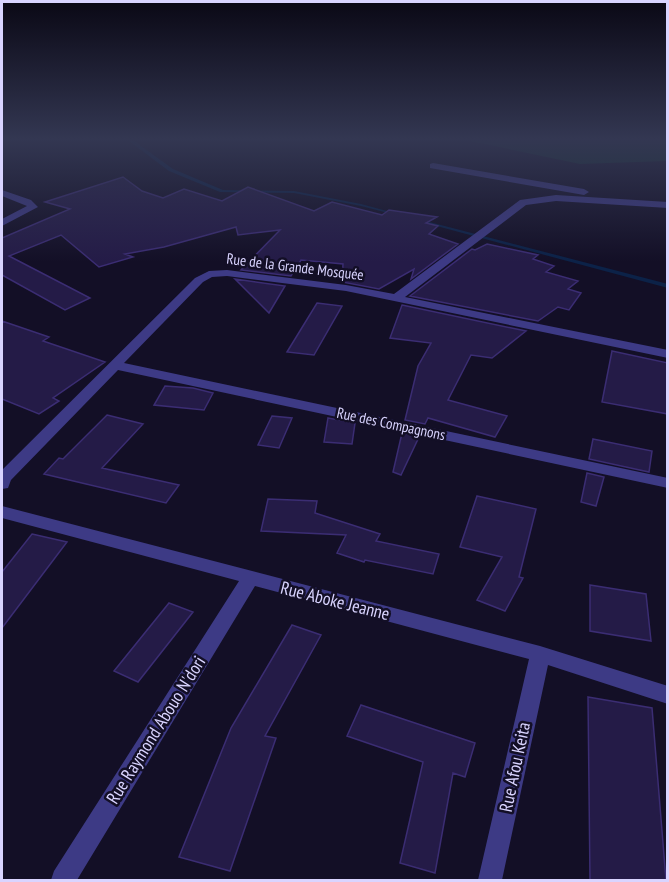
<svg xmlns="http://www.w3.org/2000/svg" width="669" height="882" font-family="'PT Sans Narrow',sans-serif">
  <rect width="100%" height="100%" fill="#130f26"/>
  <path fill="#12302f" d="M456 138H667V161L580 164Z"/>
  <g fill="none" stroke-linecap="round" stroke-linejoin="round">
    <path fill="#0c2248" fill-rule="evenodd" d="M125 138H130L173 169 223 190 294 191 361 204 398 214 396 215 361 206 294 193 220 192 169 171Z
      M418 219 668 284V288L418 221Z"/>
  </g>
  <path fill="#241b47" stroke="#3b2d73" stroke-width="1.5" d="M123 177 142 191 163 198 184 189 222 201 248 187 314 211 332 202 382 215 389 210 437 217 426 223 438 226 429 234 458 244 411 279 414 269 379 289 342 282 343 264 301 260 291 276 241 270 280 230 238 235 236 227 164 247 125 254 133 257 99 267 61 235 9 256 90 298 65 310 2 275V238L70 209 45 202Z
    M487 244 538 255 533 259 554 266 546 272 578 281 568 289 581 293 569 310 558 307 538 321 410 296 472 249 475 250Z
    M235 279 285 286 269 313Z
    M317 303 342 306 314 355 287 352Z
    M402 305 526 331 492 358 471 355 448 400 507 416 495 437 428 418 425 424 405 420 418 366 431 343 390 338Z
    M2 321 49 337 43 341 105 362 53 398 59 401 39 414 2 399Z
    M612 351 668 363V414L602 402Z
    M165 386 193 388 213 393 204 410 154 405Z
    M107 415 143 424 102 468 179 485 166 503 44 474 59 458 63 459Z
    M272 416 292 418 279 448 258 445Z
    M328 418 355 423 352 444 324 442Z
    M402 433 419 437 401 475 393 472Z
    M593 439 652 451 649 472 589 459Z
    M587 473 604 477 596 506 581 502Z
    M477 496 536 509 519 577 523 578 505 611 477 600 502 557 460 547Z
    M268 499 317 501 315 513 380 534 376 541 439 554 433 574 365 560 364 562 337 553 346 535 261 531Z
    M32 534 67 542 2 628V572Z
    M590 585 646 594 651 641 590 631Z
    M169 603 193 612 138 682 114 671Z
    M292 625 321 635 265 736 276 738 230 871 179 857 231 728Z
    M588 697 652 708 666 880H590Z
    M361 705 475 743 465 777 453 773 435 873 400 863 423 762 347 736Z"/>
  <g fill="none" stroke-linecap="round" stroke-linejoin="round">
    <path fill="#3d3a85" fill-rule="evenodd" d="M433 163 584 189 589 192 584 195 430 168V164Z
      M2 190 31 200 38 207 2 226V219L27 206 2 196Z
      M556 195 668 202V208L556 201 526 205 405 297 668 350V358L346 291 227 276 212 277 203 282 124 363 668 478V488L118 370 11 480 8 488 2 489V470L195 278 209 271 227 270 346 285 394 294 520 200Z
      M2 506 540 646 668 686V704L548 665 502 880H478L529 659 255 586 77 880H51L54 871 239 581 2 518Z"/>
  </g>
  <linearGradient id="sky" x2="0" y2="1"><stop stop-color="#0a0815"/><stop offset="0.53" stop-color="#333752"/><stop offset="1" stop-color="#333752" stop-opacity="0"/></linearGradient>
  <rect width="669" height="262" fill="url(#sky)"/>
  <g text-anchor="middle" stroke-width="5" stroke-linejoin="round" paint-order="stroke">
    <g font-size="15" fill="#d9d4ff" stroke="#130f26">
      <text transform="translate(295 267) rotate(7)" y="5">Rue de la Grande Mosquée</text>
      <text transform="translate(391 424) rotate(12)" y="5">Rue des Compagnons</text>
    </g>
    <g font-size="18" fill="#d9d4ff" stroke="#130f26">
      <text transform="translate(335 601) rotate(14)" y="6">Rue Aboke Jeanne</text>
      <text transform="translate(156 730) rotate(-58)" y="6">Rue Raymond Abouo N'dori</text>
      <text transform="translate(515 767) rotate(-78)" y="6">Rue Afou Keita</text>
    </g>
  </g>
  <rect width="669" height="882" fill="none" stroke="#d9d4ff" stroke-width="6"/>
</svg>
